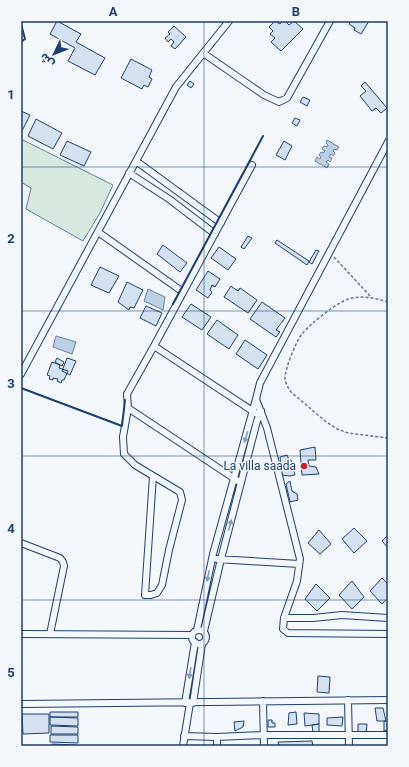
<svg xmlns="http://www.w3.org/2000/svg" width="409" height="767" font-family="Roboto,'Noto Sans Arabic',sans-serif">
  <rect width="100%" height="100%" fill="#f4f7fb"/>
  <path fill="#d7e8df" stroke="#687fa3" d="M21 139 113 185 100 213 83 241 26 209 31 188 21 182Z"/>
  <path fill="#bed0e5" stroke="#687fa3" d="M327 140 339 147 337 150 334 149 333 151 335 153 333 156 331 154 329 157 332 158 330 162 328 160 326 162 329 164 327 168 315 161 317 157 320 159 321 157 319 155 321 152 323 153 325 151 322 149 324 146 327 147 328 145 326 143Z
    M148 289 165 297 163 310 144 301Z
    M56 336 76 342 72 354 53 347Z"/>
  <path fill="#d5e0f0" stroke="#1d3f73" d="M57 21 81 34 76 42 105 58 95 75 68 61 75 48 50 34Z
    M275 21 280 24 282 21H285L289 25 294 21 303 29 281 51 271 42 275 38 270 34 273 31 269 27Z
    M351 21H369L361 34 354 30 355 28 349 24Z
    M174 26 186 37 175 49 171 46 174 42 171 39 168 42 165 38 170 34 168 32Z
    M131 59 152 70 149 77 152 79 148 87 144 85 142 89 121 78Z
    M190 81 194 84 191 88 187 85Z
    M365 82 387 108 381 113 376 108 372 111 360 96 366 91 361 86Z
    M303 97 310 100 307 106 300 102Z
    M21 111 30 115 21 133Z
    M295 118 300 120 297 126 292 123Z
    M36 119 62 133 53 149 28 136Z
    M67 141 91 152 84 166 60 155Z
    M284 141 292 146 285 160 276 155Z
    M248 236 252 238 244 249 241 247Z
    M277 240 309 261 307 265 275 243Z
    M163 245 187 263 180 272 157 254Z
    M219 247 236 259 228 270 211 258Z
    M316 250 319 251 312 264 309 262Z
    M100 267 119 276 109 293 91 285Z
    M208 271 220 279 215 287 212 285 210 290 212 292 208 298 196 290Z
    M127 282 143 290 134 308 130 307 129 310 118 302Z
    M231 286 238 291 240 288 257 300 248 313 224 297Z
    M262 302 285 318 276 330 280 332 276 337 250 319Z
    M191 304 211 317 202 330 182 317Z
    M146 306 162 313 156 326 140 318Z
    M217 320 238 335 229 349 207 334Z
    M245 340 267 355 258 369 236 354Z
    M57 358 64 362 62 366 55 362Z
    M67 358 76 361 70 375 62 371Z
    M52 362 60 365 59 368 68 371 64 380H62L61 383 57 381 58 379 53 378V380L49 379 50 376 47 375Z
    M315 447 316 460H308L309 466 316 467 319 474 302 475 300 450Z
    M287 455 289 460H291L292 463 287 465 289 470 294 471 295 475 290 476 282 475 280 457Z
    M290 481 292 491 297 494 298 500 290 502 286 484Z
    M354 528 367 541 354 553 342 539Z
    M319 530 331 544 320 554 308 543Z
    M388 535V548L382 541Z
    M382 578 388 584V598L382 604 370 591Z
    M352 581 364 597 352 609 339 595Z
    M316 584 330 598 317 611 305 599Z
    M318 676 330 677 329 693 317 692Z
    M375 708H383L386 721H377Z
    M50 712H78V717H50Z
    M296 712 297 724 288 725 289 713Z
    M304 713 319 714V724L305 726Z
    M22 714H49V733L23 734Z
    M50 717 78 718V726L50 725Z
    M343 717 342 726 327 725V718Z
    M268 720H272V723H275V727H268Z
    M244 721 243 727 235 731 234 722Z
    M384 721H388V730L384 731Z
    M319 724V733H313L312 725Z
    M358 724H367L366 734H358Z
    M51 726 78 727V734H51Z
    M50 735H78V743L50 742Z
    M312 741 313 746H279L278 742Z
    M52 744 76 745 75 746H52Z"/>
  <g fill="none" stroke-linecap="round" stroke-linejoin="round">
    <defs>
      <path id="street" d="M203 53 264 95 279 102 287 98 330 21
        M388 142 260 383 256 399 267 428 300 559 297 581 284 618H313L342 615 388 618
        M136 161 221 223
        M129 173 169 199 215 234
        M98 232 183 292
        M154 346 252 165
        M21 374 176 87 229 21
        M128 408 127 394 154 346 257 414
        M153 476 145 595H151L157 593 162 585 169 550 182 500 180 492 135 465 124 454 123 437 128 408 241 483
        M21 543 60 558 63 562 64 566 50 634
        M217 559 299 564
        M284 618 283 629 288 633 388 634
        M192 637a7 7 0 1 1 14 0a7 7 0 1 1-14 0Z
        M197 630 213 554 256 399
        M204 631 221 559 257 421 261 411
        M21 634 192 635
        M348 700 349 746
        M263 701 264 746
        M185 703 195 642
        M193 703 202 644
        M21 704 388 700
        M184 736 217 737 264 735H388
        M183 746 190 703
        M217 746V737"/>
    </defs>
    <use href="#street" stroke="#1d3f73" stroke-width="8"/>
    <path stroke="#5e769c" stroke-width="1.5" stroke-dasharray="3 2" stroke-linecap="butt" d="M334 257 371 297
      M388 302C375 298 362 295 348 299 335 304 310 324 302 334 296 341 285 369 285 378 285 383 288 387 291 392L325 421 337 429 348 433 388 438"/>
    <use href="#street" stroke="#f4f7fb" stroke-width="6"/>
    <path stroke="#1d3f73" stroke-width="2" d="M21 24 25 39 21 42
      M173 304 263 136
      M21 388 122 426 125 400"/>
  </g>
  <defs><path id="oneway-solid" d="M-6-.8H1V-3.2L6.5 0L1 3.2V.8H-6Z"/></defs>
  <g fill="#889bb7">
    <use href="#oneway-solid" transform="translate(246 437) rotate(107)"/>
    <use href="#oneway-solid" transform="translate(230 525) rotate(-75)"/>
    <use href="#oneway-solid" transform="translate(208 576) rotate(102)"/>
    <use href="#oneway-solid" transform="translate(190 673) rotate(99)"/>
  </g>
  <path fill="none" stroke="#1d3f73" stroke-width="1" stroke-opacity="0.55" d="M204 21V746M21 167H388M21 311H388M21 456H388M21 600H388"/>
  <circle fill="#c62828" stroke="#f4f7fb" stroke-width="1.5" cx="304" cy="466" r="4"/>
  <g text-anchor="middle" stroke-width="3" stroke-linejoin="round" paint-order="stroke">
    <g font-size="12" fill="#1d3f73" stroke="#f4f7fb" text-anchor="end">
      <text x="296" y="470">La villa saada</text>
    </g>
  </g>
  <rect width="409" height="767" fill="none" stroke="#f4f7fb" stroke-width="44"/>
  <g transform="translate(54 54) rotate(227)" stroke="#f4f7fb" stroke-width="3" paint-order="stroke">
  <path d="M0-3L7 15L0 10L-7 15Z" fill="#1d3f73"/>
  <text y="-6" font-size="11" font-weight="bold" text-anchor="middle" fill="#1d3f73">ش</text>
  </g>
  <rect x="22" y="22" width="365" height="723" fill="none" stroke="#1d3f73" stroke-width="1.5"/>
  <g font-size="13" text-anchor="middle" font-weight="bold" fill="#1d3f73">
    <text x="113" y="16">A</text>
    <text x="296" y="16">B</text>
    <text x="11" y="99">1</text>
    <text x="11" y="243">2</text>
    <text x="11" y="388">3</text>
    <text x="11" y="533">4</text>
    <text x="11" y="677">5</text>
  </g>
</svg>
